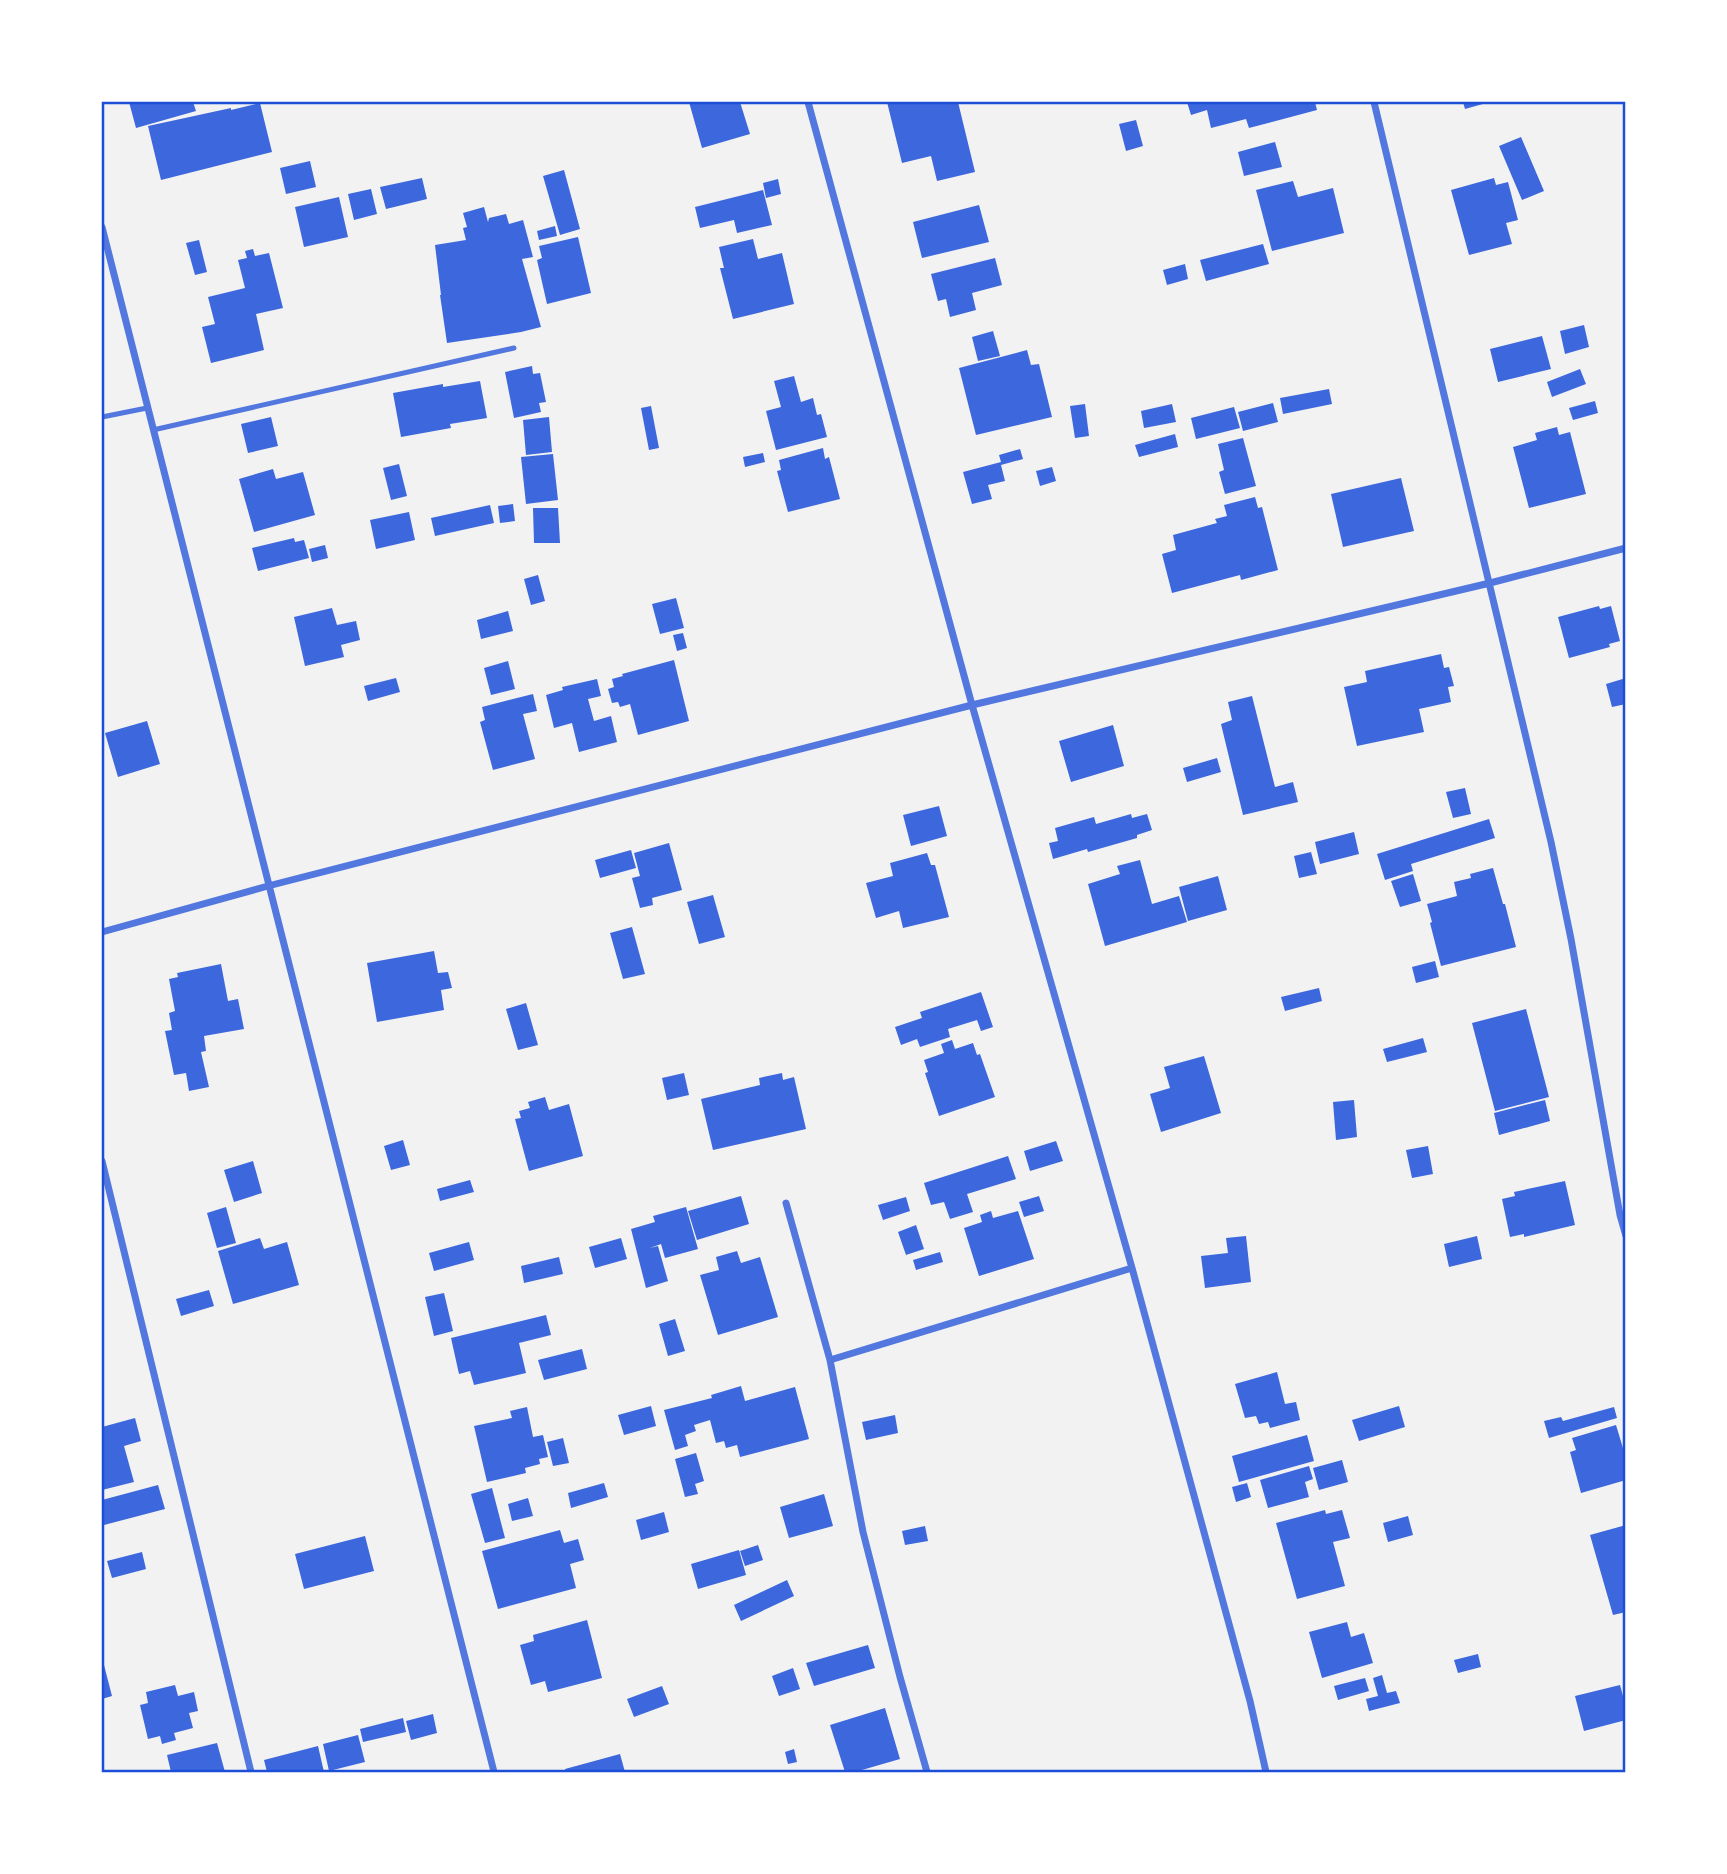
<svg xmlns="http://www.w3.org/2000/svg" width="1727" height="1874" font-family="'Fira Sans',sans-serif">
  <rect width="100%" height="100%" fill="#f2f2f2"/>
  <path fill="#3d67dc" d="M129 102H193L196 111 136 128Z
    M689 102H740L750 134 702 148Z
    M887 102H958L975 172 937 181 931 156 902 163Z
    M1187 102H1315L1317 110 1249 128 1246 119 1211 128 1207 110 1191 115Z
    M1463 102H1490L1465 109Z
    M260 103 272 152 161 180 148 126 231 108V110Z
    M1136 120 1143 146 1126 151 1119 124Z
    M1521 137 1544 191 1522 200 1499 146Z
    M1275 142 1282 167 1244 176 1238 152Z
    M310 161 316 187 286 194 280 168Z
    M564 170 580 229 560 235 543 176Z
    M422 178 427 199 386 209 380 187Z
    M1494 178 1496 185 1508 182 1518 220 1506 223 1512 244 1469 255 1451 190Z
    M778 179 781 194 766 198 763 183Z
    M1293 181 1298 197 1333 188 1344 233 1272 251 1256 190Z
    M371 189 377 214 354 220 348 194Z
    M763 190 772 225 737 233 734 220 700 228 695 207Z
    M339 197 348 237 304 247 295 207Z
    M979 205 989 242 922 258 913 222Z
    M484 207 488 222 489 218 506 214 509 224 523 220 533 257 522 259 541 327 521 332 447 343 440 295H441L435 245 466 240 463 228 467 227 463 213Z
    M555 226 557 236 539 240 537 231Z
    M578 237 591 293 547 304 537 260 542 258 539 246Z
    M753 239 758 259 782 253 794 304 733 319 720 268H724L719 247Z
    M199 240 207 272 195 275 186 243Z
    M1263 244 1269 264 1206 281 1200 260Z
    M253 249 255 256 269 253 283 308 256 314 264 350 211 363 202 327 215 324 208 297 245 288 238 260 247 258 245 251Z
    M995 258 1002 285 972 293 976 310 950 317 946 299 938 301 931 274Z
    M1185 264 1188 279 1167 285 1163 270Z
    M1584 325 1589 347 1565 354 1560 331Z
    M993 331 1000 356 978 361 972 337Z
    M1542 336 1551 369 1498 382 1490 349Z
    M1027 350 1031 365 1039 364 1052 417 976 435 959 368Z
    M532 366 533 374 540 373 546 402 539 403 541 412 514 418 505 372Z
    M1580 369 1586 384 1552 397 1547 382Z
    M794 376 801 402 813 398 817 415 821 414 827 437 776 450 766 411 781 407 774 381Z
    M480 381 487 418 450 424 451 428 401 437 393 393 443 384V387Z
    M1329 389 1332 404 1283 414 1280 398Z
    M1595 401 1598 413 1573 420 1569 408Z
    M1273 403 1278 422 1243 431 1238 412Z
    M1085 404 1089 436 1075 438 1070 406Z
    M1172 404 1176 422 1144 428 1141 411Z
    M651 406 659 448 649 450 641 408Z
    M1234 407 1240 428 1196 439 1191 418Z
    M271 417 278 446 248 453 241 424Z
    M549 417 552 452 526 455 523 420Z
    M1557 427 1559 435 1570 432 1586 494 1529 508 1513 447 1537 440 1535 433Z
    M1175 434 1178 447 1139 457 1135 445Z
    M1243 438 1256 486 1225 494 1219 472 1224 470 1218 444Z
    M823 448 825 459 829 457 840 499 788 512 777 471 781 470 779 460Z
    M1020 449 1023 459 1001 465 1005 481 988 485 992 499 972 504 963 472 1001 462 999 455Z
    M763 453 765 462 745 467 743 457Z
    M553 454 558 500 526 504 521 457Z
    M399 464 407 496 391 500 383 468Z
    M1052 467 1056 481 1040 486 1036 471Z
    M273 469 276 479 303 472 315 515 254 532 239 479Z
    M1401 478 1414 531 1343 547 1331 494Z
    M1255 497 1258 508 1262 507 1278 570 1241 580 1240 575 1172 593 1162 554 1176 550 1173 535 1217 523 1215 519 1227 516 1224 505Z
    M513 504 515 521 500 523 498 506Z
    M490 505 494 523 435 536 431 518Z
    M533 508H558L560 543H534Z
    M409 512 415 540 376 549 370 520Z
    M294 538 295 542 304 540 309 558 258 571 252 548Z
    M325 545 328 558 312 562 309 549Z
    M538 575 545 601 531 605 524 579Z
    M676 598 684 628 660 634 652 604Z
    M1599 606 1600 609 1611 606 1620 641 1609 644 1610 647 1569 658 1558 617Z
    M332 608 337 625 356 621 360 640 341 645 344 657 305 666 294 617Z
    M508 611 513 631 481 639 477 620Z
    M683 633 687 648 677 651 673 635Z
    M1441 654 1444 668 1449 667 1454 686 1448 687 1451 702 1419 709 1424 732 1357 746 1344 687 1367 682 1365 671Z
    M674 660 689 721 638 735 630 704 620 707 618 702 612 703 608 689 614 687 612 679 623 676 622 674Z
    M508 661 515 689 491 695 484 668Z
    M396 678 400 692 368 701 364 686Z
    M1626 678V704L1612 707 1606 684Z
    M597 679 601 696 588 699 594 721 611 716 617 742 579 752 572 723 554 728 546 695 563 690 562 687Z
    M533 694 537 711 523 714 535 759 493 770 480 722 485 720 482 707Z
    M1252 696 1275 787 1293 782 1298 802 1243 815 1221 724 1232 720 1228 702Z
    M147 721 160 764 118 777 105 733Z
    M1113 725 1124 766 1071 782 1059 741Z
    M1217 758 1221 772 1187 782 1183 768Z
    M1465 788 1471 814 1453 818 1446 792Z
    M939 806 947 836 911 846 903 815Z
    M1131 814 1132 818 1147 814 1152 830 1137 835V838L1088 852 1087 849 1053 859 1049 843 1058 841 1055 828 1094 817 1096 824Z
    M1489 819 1495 838 1411 864 1413 871 1385 880 1377 854Z
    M1354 832 1359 854 1320 864 1315 842Z
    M669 843 682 890 652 898 653 905 640 908 632 878 640 876 634 853Z
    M631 850 636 868 600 878 595 860Z
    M1311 852 1317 874 1299 878 1294 856Z
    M927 853 931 865H935L949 917 903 928 899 911 876 918 866 883 893 876 890 863Z
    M1140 860 1152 904 1179 896 1187 922 1105 946 1088 884 1120 874 1117 866Z
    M1493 868 1503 904H1505L1516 947 1441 966 1430 923 1432 922 1427 904 1457 896 1454 882 1471 878 1470 874Z
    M1413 874 1421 901 1400 907 1391 881Z
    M1218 876 1227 910 1188 921 1179 887Z
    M713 895 725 937 699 944 687 902Z
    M632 927 645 974 623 979 610 933Z
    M434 951 438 973 448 972 452 988 441 990 444 1010 377 1022 367 963Z
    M1435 961 1439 977 1416 983 1412 967Z
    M221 964 228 1001 238 999 244 1029 204 1036 206 1051 201 1052 209 1087 189 1091 186 1073 174 1075 165 1031 172 1030 169 1013 175 1011 169 979 178 977 177 973Z
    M1319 988 1322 1001 1285 1011 1281 997Z
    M981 992 993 1027 981 1031 977 1020 948 1029 950 1037 920 1047 917 1039 901 1045 895 1027 922 1018 920 1012Z
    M526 1003 538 1045 518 1050 506 1009Z
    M1526 1009 1549 1097 1495 1111 1472 1023Z
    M1423 1038 1427 1052 1387 1062 1383 1049Z
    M952 1040 955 1049 973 1043 977 1055 980 1054 995 1097 939 1116 925 1073 928 1072 924 1060 944 1053 941 1044Z
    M1204 1056 1221 1113 1161 1132 1150 1094 1170 1088 1164 1067Z
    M684 1073 689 1095 667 1100 662 1078Z
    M782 1073 783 1080 794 1077 806 1129 713 1150 701 1099 760 1085 759 1078Z
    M545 1097 549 1110 569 1104 583 1156 529 1171 515 1119 521 1118 519 1111 530 1108 528 1102Z
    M1354 1100 1357 1137 1336 1140 1333 1102Z
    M1545 1100 1550 1121 1499 1135 1494 1113Z
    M403 1140 410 1165 391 1170 384 1146Z
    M1056 1141 1063 1161 1030 1171 1024 1151Z
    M1428 1146 1433 1174 1412 1178 1406 1150Z
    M1008 1156 1016 1179 967 1194 973 1212 950 1219 944 1202 931 1205 924 1183Z
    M253 1161 262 1193 234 1202 224 1170Z
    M470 1180 474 1192 440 1201 437 1189Z
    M1565 1181 1575 1225 1524 1237V1234L1510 1237 1502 1199 1515 1196 1514 1192Z
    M741 1196 749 1224 697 1240 688 1211Z
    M1039 1196 1044 1211 1024 1217 1019 1202Z
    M906 1197 910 1211 883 1220 878 1205Z
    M226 1207 236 1243 217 1248 207 1213Z
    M686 1207 698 1249 665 1258 661 1244 650 1248 658 1246 668 1281 646 1288 631 1229 655 1222 653 1216Z
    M991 1211 993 1218 1018 1211 1034 1259 979 1276 964 1228 982 1222 980 1215Z
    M916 1225 924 1249 906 1255 898 1232Z
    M1246 1236 1251 1282 1205 1288 1201 1256 1228 1253 1226 1238Z
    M1477 1236 1482 1259 1449 1267 1444 1244Z
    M260 1238 264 1249 287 1242 299 1285 233 1304 218 1251Z
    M621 1238 627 1259 595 1268 589 1247Z
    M469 1242 474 1260 434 1271 429 1253Z
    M737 1251 741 1263 760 1257 778 1317 718 1335 700 1275 719 1270 716 1257Z
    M940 1252 943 1262 916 1270 913 1260Z
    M559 1257 563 1274 524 1283 521 1266Z
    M209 1290 214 1306 181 1316 176 1299Z
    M444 1293 453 1331 434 1336 425 1297Z
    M546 1315 551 1335 519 1343 526 1373 474 1385 470 1371 459 1374 451 1338Z
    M675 1319 685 1351 668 1356 659 1324Z
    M582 1349 587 1369 544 1380 538 1360Z
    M1277 1372 1285 1404 1296 1402 1300 1420 1270 1428 1268 1422 1259 1424 1256 1416 1245 1418 1235 1384Z
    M741 1386 745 1401 795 1387 809 1439 740 1457 737 1445 726 1448 724 1441 716 1443 710 1420 694 1425 696 1431 685 1435 688 1446 675 1450 664 1410 712 1398 711 1395Z
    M651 1406 656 1426 624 1435 618 1415Z
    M1399 1406 1405 1427 1359 1441 1352 1420Z
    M527 1407 533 1437 543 1435 548 1457 539 1459 540 1464 525 1468 526 1473 487 1482 474 1426 512 1418 510 1411Z
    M1614 1407 1617 1418 1549 1438 1544 1421 1561 1417 1563 1421Z
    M895 1415 898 1433 866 1440 862 1422Z
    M135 1418 141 1441 124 1446 134 1482 102 1490V1427Z
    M1616 1425 1626 1458V1480L1581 1493 1570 1452 1576 1450 1572 1438Z
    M1307 1435 1314 1461 1239 1482 1232 1456Z
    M563 1438 569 1463 553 1466 547 1442Z
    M696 1453 704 1481 695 1484 698 1494 685 1497 675 1459Z
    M1342 1460 1348 1482 1319 1490 1313 1468Z
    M1309 1466 1313 1479 1305 1482 1309 1497 1268 1508 1260 1480Z
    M604 1483 608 1497 571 1508 568 1493Z
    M1247 1483 1251 1497 1236 1502 1232 1487Z
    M158 1485 165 1509 104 1525 102 1517V1500Z
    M492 1488 505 1538 485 1543 471 1494Z
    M824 1494 833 1526 789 1538 780 1507Z
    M528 1498 533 1516 512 1521 508 1504Z
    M1325 1510 1326 1514 1342 1510 1350 1538 1333 1542 1345 1586 1297 1599 1276 1523Z
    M664 1512 669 1532 641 1540 636 1520Z
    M1408 1516 1413 1535 1388 1542 1383 1523Z
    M1626 1525V1612L1613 1615 1590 1535Z
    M925 1526 928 1541 905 1545 902 1531Z
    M560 1530 564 1543 578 1539 584 1560 570 1564 576 1588 498 1609 482 1551Z
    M365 1536 374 1571 304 1589 295 1554Z
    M758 1545 763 1560 745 1566 740 1551Z
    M739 1550 746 1575 698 1589 691 1564Z
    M142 1552 146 1569 112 1578 107 1561Z
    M787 1580 794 1596 741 1621 734 1605Z
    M587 1620 602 1678 548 1692 545 1681 531 1685 520 1645 534 1641 533 1635Z
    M1347 1622 1351 1637 1364 1633 1373 1663 1322 1678 1309 1632Z
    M868 1645 875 1668 814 1686 806 1663Z
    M1478 1654 1481 1667 1458 1673 1454 1660Z
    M102 1665H104L112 1696 102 1699Z
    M793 1668 800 1689 779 1696 772 1676Z
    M1382 1675 1387 1693 1396 1691 1400 1703 1369 1711 1366 1699 1378 1696 1373 1678Z
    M1365 1678 1369 1691 1338 1700 1334 1686Z
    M175 1685 178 1696 194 1692 198 1711 189 1713 193 1728 174 1733 176 1740 162 1744 160 1736 148 1739 140 1705 148 1703 146 1692Z
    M1620 1685 1626 1707V1720L1584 1731 1575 1696Z
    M662 1686 669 1704 634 1717 627 1699Z
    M885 1708 900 1759 855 1772H845L830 1725Z
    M433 1714 437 1733 411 1740 406 1721Z
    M403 1718 406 1732 363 1742 360 1729Z
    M358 1735 365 1762 329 1771 323 1744Z
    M217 1743 225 1772H171L167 1755Z
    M318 1746 324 1772H267L264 1760Z
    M794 1749 797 1762 788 1764 785 1752Z
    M620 1754 625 1772H566L565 1769Z"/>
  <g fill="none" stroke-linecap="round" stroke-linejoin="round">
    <path stroke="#5277de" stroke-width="5" d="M102 417 147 408
      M153 430 514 348"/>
    <path stroke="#5277de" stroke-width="7" d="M808 102 972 705 1132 1268 1250 1701 1266 1772
      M1374 102 1551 842 1571 939 1620 1215 1626 1236
      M102 227 494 1772
      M102 932 268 886 972 705 1490 583 1626 548
      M102 1161 251 1772
      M786 1203 830 1360 863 1532 900 1677 927 1772
      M830 1360 1132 1268"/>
  </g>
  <rect width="1727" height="1874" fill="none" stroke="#ffffff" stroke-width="206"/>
  <rect x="103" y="103" width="1521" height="1668" fill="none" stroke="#1d4ed8" stroke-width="2.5"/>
</svg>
